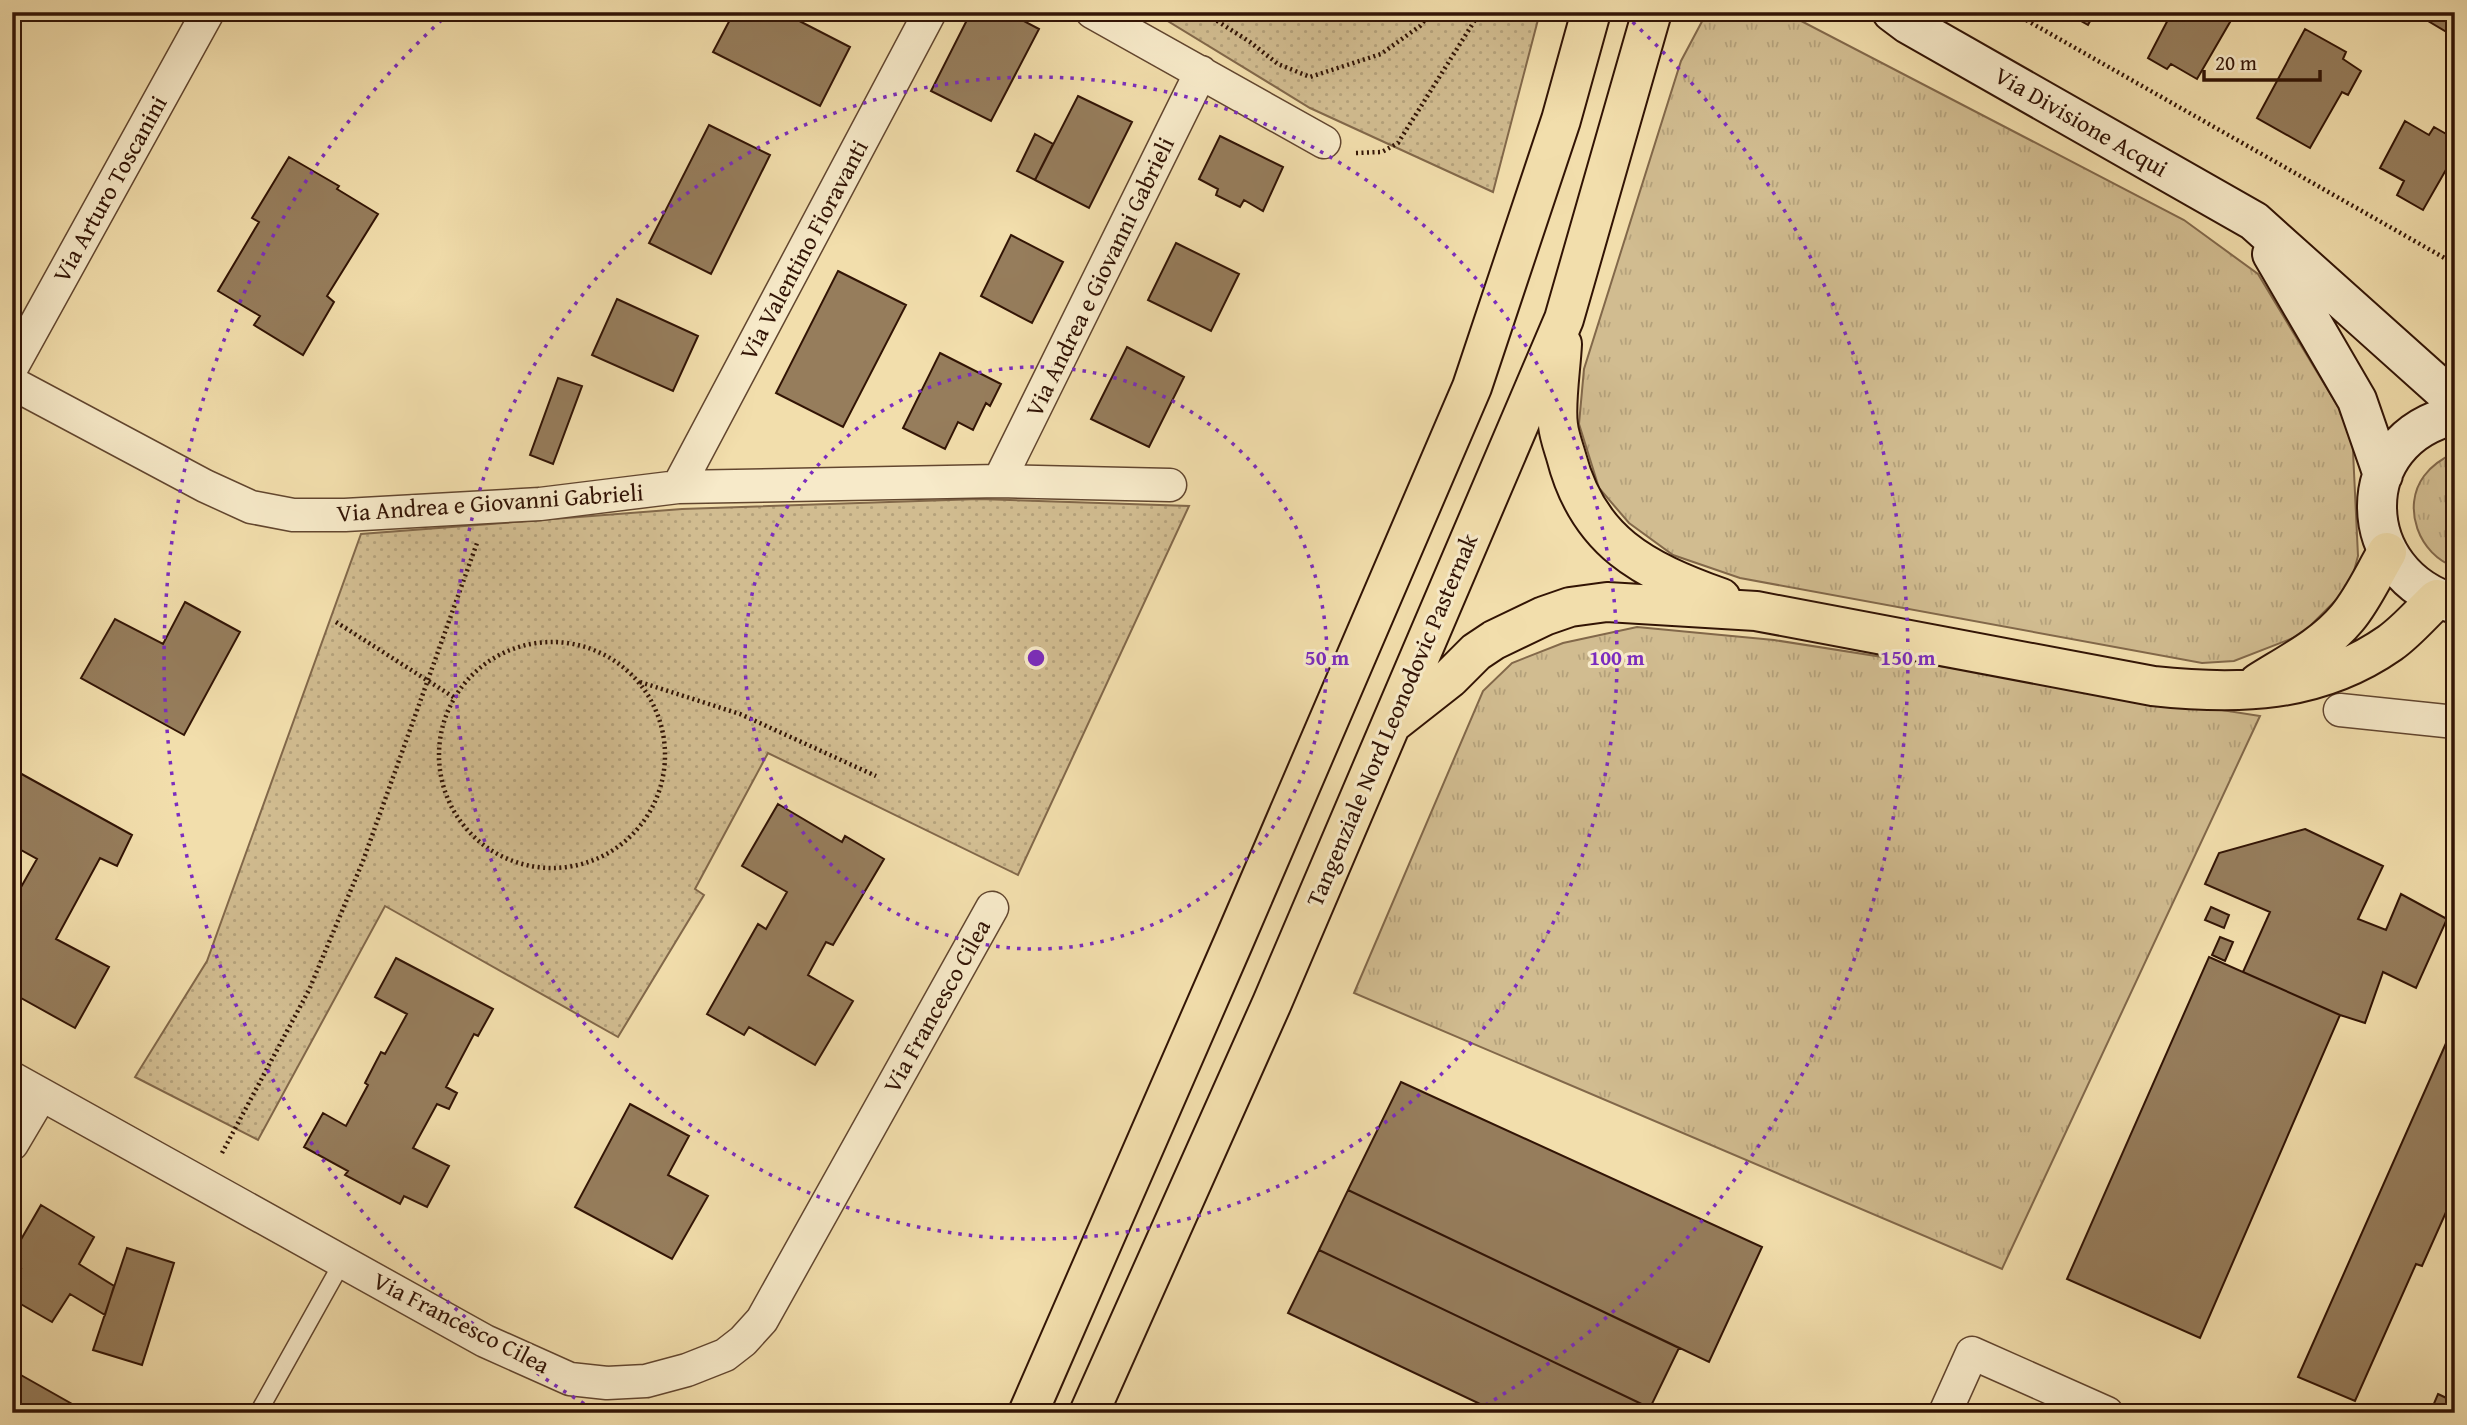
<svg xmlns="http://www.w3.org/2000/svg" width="2467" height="1425" font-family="'Gentium Book Plus',serif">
  <defs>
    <pattern id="grass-tufts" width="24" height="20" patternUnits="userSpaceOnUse" patternTransform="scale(1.75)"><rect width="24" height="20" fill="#d1bc90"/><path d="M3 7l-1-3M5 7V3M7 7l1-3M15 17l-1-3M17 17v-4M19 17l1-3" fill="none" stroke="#b4a17b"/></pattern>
    <pattern id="park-dots" width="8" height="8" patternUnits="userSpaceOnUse" patternTransform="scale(1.75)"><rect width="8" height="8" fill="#d1bc90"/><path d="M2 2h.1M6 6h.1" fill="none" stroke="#b4a17b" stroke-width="1.8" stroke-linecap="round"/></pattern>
  </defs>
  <rect width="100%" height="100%" fill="#f2deac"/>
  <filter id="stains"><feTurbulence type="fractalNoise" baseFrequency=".00286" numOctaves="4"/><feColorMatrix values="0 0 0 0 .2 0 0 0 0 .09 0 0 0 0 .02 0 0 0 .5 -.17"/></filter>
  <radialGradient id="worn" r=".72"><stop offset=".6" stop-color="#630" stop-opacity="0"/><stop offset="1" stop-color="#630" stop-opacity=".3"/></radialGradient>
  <path fill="url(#grass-tufts)" stroke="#82684a" stroke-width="2" d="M1707 12H1784L2184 220 2258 274 2352 430 2358 556 2350 586 2301 635 2234 661 2202 663 1740 578 1673 555 1629 523 1599 488 1579 424 1584 369 1681 61Z
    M2455 453V567C2419 555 2401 507 2424 476 2432 465 2443 458 2455 453Z
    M1637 627 1774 640 2260 716 2002 1269 1354 993 1483 691 1512 663 1563 643Z"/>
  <path fill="url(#park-dots)" stroke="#82684a" stroke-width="2" d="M1153 12H1540L1493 192 1310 108Z
    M979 499 1189 506 1018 875 768 753 695 889 704 895 618 1037 385 906 258 1140 135 1077 207 961 361 534 682 509Z"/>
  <path fill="#967d5c" stroke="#321405" stroke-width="2" d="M734 12H782L850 47 820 106 713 52Z
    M971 12H1007L1039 29 991 121 931 91Z
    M2065 12H2095L2088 25Z
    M2172 12H2213L2230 22 2197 79 2171 64 2167 69 2148 58Z
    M2413 12H2455V37Z
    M2305 29 2346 52 2343 59 2361 71 2348 95 2342 92 2310 148 2257 118Z
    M1078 96 1132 122 1089 208 1035 180Z
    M2405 121 2429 135 2434 127 2455 139V154L2423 210 2397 195 2404 181 2380 168Z
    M709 125 770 155 711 274 649 243Z
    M1035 134 1053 144 1035 180 1017 171Z
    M1220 136 1283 167 1263 211 1244 200 1240 207 1216 195 1218 189 1199 179Z
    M289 157 339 186 337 189 378 214 327 296 334 302 303 355 254 325 260 316 218 291 259 222 252 218Z
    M1011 235 1063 262 1032 323 981 296Z
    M1176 243 1239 274 1211 331 1148 300Z
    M838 271 906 305 843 427 776 393Z
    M617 299 698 336 673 391 592 355Z
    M1127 347 1184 377 1149 447 1091 419Z
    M940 353 1001 384 990 406 986 403 973 430 958 422 945 449 903 428Z
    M558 378 582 386 553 464 530 455Z
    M185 602 240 632 184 735 81 678 115 619 163 644Z
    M18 772 132 835 117 866 100 858 56 939 109 967 75 1028 12 993V903L37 859 12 845V782Z
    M778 804 842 842 845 836 884 859 833 945 826 942 808 975 853 1001 815 1065 749 1027 744 1035 707 1014 758 924 766 929 787 892 742 866Z
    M2305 829 2383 866 2358 919 2386 930 2401 894 2447 919 2416 988 2383 972 2365 1023 2340 1015 2243 972 2270 912 2205 884 2219 853Z
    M2211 907 2229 915 2224 928 2205 920Z
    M2220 937 2233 942 2225 961 2212 955Z
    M2209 957 2340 1015 2200 1338 2067 1279Z
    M396 958 493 1009 478 1036 474 1034 446 1087 457 1093 449 1109 437 1104 413 1148 449 1166 427 1207 404 1196 400 1204 345 1175 348 1171 304 1147 323 1113 346 1126 368 1085 365 1083 381 1052 385 1054 407 1014 375 997Z
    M2455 1023V1192L2422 1266 2416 1264 2355 1401 2298 1377Z
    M1401 1082 1762 1247 1709 1362 1348 1190Z
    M630 1104 689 1136 668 1175 708 1196 672 1259 575 1207Z
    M1348 1190 1679 1348 1650 1408 1319 1250Z
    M41 1205 94 1237 79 1264 114 1286 105 1315 70 1294 52 1322 12 1299V1284L21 1269 12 1265V1255Z
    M127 1248 174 1263 142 1365 93 1350Z
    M1319 1250 1650 1408 1648 1413H1499L1288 1313Z
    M12 1370 88 1413H12Z
    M2438 1394 2455 1402V1413H2430Z"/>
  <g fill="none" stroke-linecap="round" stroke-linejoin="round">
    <defs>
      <path id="lane" d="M258 1413 343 1261"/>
      <path id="street" d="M1092 12 1324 142
        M12 367 208 12
        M12 383 205 486 251 507 293 515H345L540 504 678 487 999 481 1170 485
        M999 481 1201 72
        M678 487 930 12
        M2340 710 2455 722
        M12 1078 485 1341 570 1379 607 1383 646 1381 687 1370 725 1355 743 1341 762 1320 992 908
        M12 1144 41 1095
        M1945 1413 1972 1353 2107 1413"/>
      <path id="secondary" d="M1892 12 1908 24 2254 221 2455 401
        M2272 254 2357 400 2383 475
        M2455 415C2349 439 2353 575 2455 604"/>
      <path id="highway" d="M1562 344C1561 367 1555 403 1558 425 1559 435 1563 446 1566 456 1588 542 1643 570 1721 598
        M2258 683C2288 664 2324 646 2347 618 2363 599 2374 574 2387 552
        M1394 722 1450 678 1476 652 1494 640 1544 616 1570 607 1607 602 1756 611 2153 686C2237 695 2317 694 2390 643 2407 631 2422 613 2437 599
        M1028 1413 1234 941 1472 387 1561 120 1591 12
        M1089 1413 1272 1003 1564 319 1652 12"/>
    </defs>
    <use href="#lane" stroke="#62462f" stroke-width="19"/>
    <use href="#street" stroke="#62462f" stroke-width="35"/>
    <use href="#secondary" stroke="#321405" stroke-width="42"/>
    <use href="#highway" stroke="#321405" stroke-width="42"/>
    <path stroke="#321405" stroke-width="4.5" stroke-dasharray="2 3.5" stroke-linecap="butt" d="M1203 12 1250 42 1278 64 1310 77 1381 54 1420 26 1431 12
      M2012 12 2455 264
      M1356 153 1382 152 1398 143 1480 12
      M336 622 455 698
      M439 755a113 113 0 1 1 226 0a113 113 0 1 1-226 0Z
      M640 682 740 714 876 776
      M222 1153 309 990 363 861 477 543"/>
    <use href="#lane" stroke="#f7eac9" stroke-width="16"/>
    <use href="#street" stroke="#f7eac9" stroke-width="32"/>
    <use href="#secondary" stroke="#f7eac9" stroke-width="38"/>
    <use href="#highway" stroke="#f2deac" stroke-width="38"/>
  </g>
  <g fill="none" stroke="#7b2cbf" stroke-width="3.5" stroke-dasharray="3.5 7">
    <circle cx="1036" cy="658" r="291"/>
    <circle cx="1036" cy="658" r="581"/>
    <path d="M593 1409A872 872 0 0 1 447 15M1625 15A872 872 0 0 1 1479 1409"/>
  </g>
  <g text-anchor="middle" stroke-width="6" stroke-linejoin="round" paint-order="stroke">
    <g font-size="24" fill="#321405" stroke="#f7eac9">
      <text transform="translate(2081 122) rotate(30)" y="8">Via Divisione Acqui</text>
      <text transform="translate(110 189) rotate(-61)" y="8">Via Arturo Toscanini</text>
      <text transform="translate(804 250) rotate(-62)" y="8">Via Valentino Fioravanti</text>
      <text transform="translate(1100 277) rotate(-64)" y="8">Via Andrea e Giovanni Gabrieli</text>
      <text transform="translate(490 503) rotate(-4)" y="8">Via Andrea e Giovanni Gabrieli</text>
      <text transform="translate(1392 720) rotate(-67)" y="8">Tangenziale Nord Leonodovic Pasternak</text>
      <text transform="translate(937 1006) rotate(-61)" y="8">Via Francesco Cilea</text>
      <text transform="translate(461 1323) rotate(27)" y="8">Via Francesco Cilea</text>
    </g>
  </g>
  <circle cx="1036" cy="658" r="10" fill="#7b2cbf" stroke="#f7eac9" stroke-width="3.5"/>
  <g font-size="21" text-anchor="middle" font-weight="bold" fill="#7b2cbf" stroke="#f7eac9" stroke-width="6" stroke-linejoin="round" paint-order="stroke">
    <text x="1327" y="665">50 m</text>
    <text x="1617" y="665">100 m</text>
    <text x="1908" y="665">150 m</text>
  </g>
  <rect width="2467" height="1425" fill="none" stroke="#f2deac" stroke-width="42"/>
  <rect x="14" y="14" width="2439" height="1397" fill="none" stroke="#321405" stroke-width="3.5"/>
  <rect x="21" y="21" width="2425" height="1383" fill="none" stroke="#321405" stroke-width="2"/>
  <path d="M2204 70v10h116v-10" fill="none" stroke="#321405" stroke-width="3.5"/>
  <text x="2215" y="70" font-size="21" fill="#321405" stroke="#f7eac9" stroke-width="5" paint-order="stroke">20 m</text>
  <rect width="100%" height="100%" filter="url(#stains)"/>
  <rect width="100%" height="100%" fill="url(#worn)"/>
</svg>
